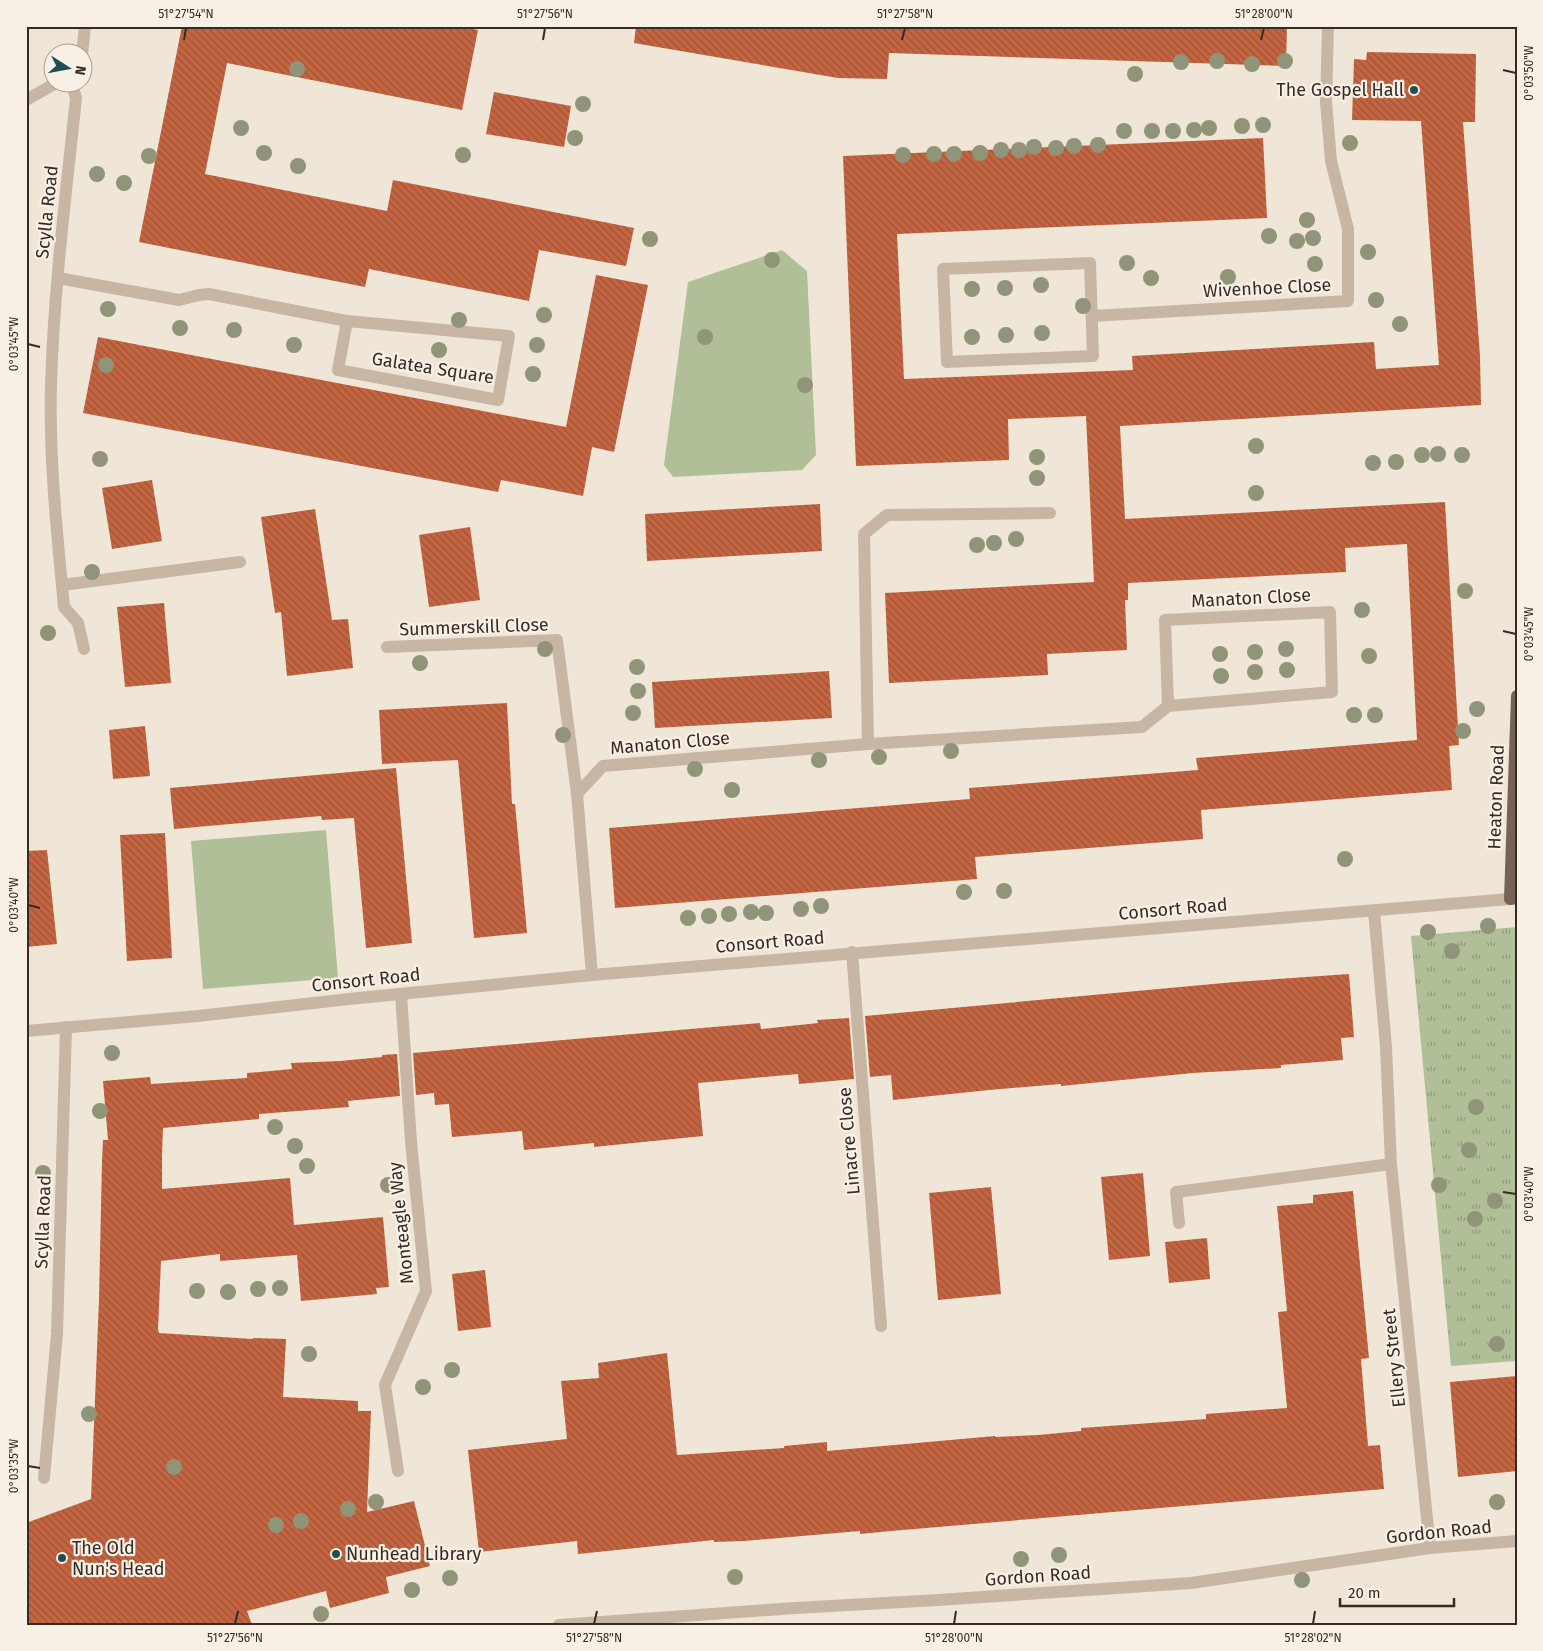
<svg xmlns="http://www.w3.org/2000/svg" width="1543" height="1651" font-family="'Fira Sans',sans-serif">
  <defs>
    <pattern id="park-tufts" width="24" height="20" patternUnits="userSpaceOnUse" patternTransform="scale(1.25)"><rect width="24" height="20" fill="#b1bf99"/><path d="M3 7l-1-3M5 7V3M7 7l1-3M15 17l-1-3M17 17v-4M19 17l1-3" fill="none" stroke="#919b7d"/></pattern>
    <pattern id="building-back-hatch" width="6" height="6" patternUnits="userSpaceOnUse" patternTransform="scale(1.25)"><rect width="6" height="6" fill="#c46542"/><path d="M-1 5l2 2M0 0l6 6M5-1l2 2" fill="none" stroke="#a05337"/></pattern>
  </defs>
  <rect width="100%" height="100%" fill="#f0e6d8"/>
  <path fill="#b1bf99" d="M782 250 807 271 816 455 802 470 673 477 664 465 688 282Z
    M326 830 338 978 203 989 191 841Z"/>
  <path fill="url(#park-tufts)" d="M1517 927V1361L1451 1366 1411 936Z"/>
  <path fill="url(#building-back-hatch)" d="M182 26H458L478 30 462 110 227 63 205 174 387 211 393 180 634 228 626 266 539 250 529 301 369 269 365 287 139 242Z
    M636 26H1287L1286 66 889 53 887 79 838 78 634 43Z
    M1367 52 1476 54 1475 122H1463L1480 356 1481 405 1120 426 1125 519 1445 502 1459 745 1449 746 1452 790 1201 810 1203 839 975 857 977 879 615 908 609 828 970 799 969 788 1198 770 1196 758 1417 740 1407 544 1345 548 1346 572 1128 583V600H1125L1127 650 1047 654 1048 675 889 683 885 593 1094 582 1086 416 1008 419 1009 460 856 466 843 156 1263 138 1267 218 897 234 904 379 1133 370 1132 356 1374 342 1376 369 1439 365 1421 121 1352 120 1354 59 1366 60Z
    M494 92 571 106 564 147 486 134Z
    M596 275 648 285 614 452 592 447 583 496 501 480 498 492 83 413 98 337 566 427Z
    M152 480 162 541 112 549 102 488Z
    M820 504 822 551 647 561 645 514Z
    M315 509 332 620 348 619 353 668 287 676 281 612 275 613 261 517Z
    M470 527 480 600 429 607 419 535Z
    M164 603 171 683 125 687 117 607Z
    M829 671 832 718 655 728 652 682Z
    M507 703 512 804H515L527 933 474 938 458 760 382 764 379 710Z
    M145 726 150 776 113 779 109 730Z
    M396 768 412 943 366 948 354 818 322 820 321 816 174 829 170 788Z
    M165 833 172 958 127 961 120 835Z
    M47 850 57 944 26 947V851Z
    M1349 974 1354 1037 1341 1038 1343 1060 1281 1065V1068L1193 1073 1061 1086V1084L989 1090 893 1100 891 1075 870 1077 865 1016 1235 982Z
    M849 1018 854 1079 799 1084 798 1074 698 1083 703 1136 594 1147V1143L524 1150 522 1131 452 1137 449 1104 435 1105 434 1093 416 1095 413 1053 760 1023 761 1029 818 1023 817 1020Z
    M397 1054 400 1096 348 1101 349 1107 259 1114V1119L163 1128 162 1155V1189L290 1178 294 1225 383 1217 389 1287 376 1288 377 1294 301 1301 297 1255 220 1261V1254L161 1261 158 1329 159 1333 253 1339V1338L286 1339 283 1397 358 1401V1411H371L367 1512 414 1501 430 1566 386 1577 389 1593 330 1608 326 1591 247 1611 252 1625H26V1523L91 1499 99 1299 102 1161 103 1140H108L103 1081 150 1077 151 1084 247 1078V1073L292 1069 291 1063 340 1061 382 1057V1055Z
    M1143 1173 1150 1256 1109 1260 1101 1177Z
    M991 1187 1001 1294 938 1300 929 1193Z
    M1353 1191 1369 1358 1361 1359 1368 1446 1380 1445 1384 1489 891 1531 860 1534V1531L744 1541 714 1542V1540L578 1554 577 1541 479 1552 468 1450 567 1439 561 1381 599 1378 598 1363 667 1353 677 1455 784 1448V1446L827 1442V1451L995 1436V1437L1038 1435 1081 1431V1428L1206 1419V1414L1287 1408 1278 1312 1287 1311 1277 1206 1313 1203V1195Z
    M1207 1238 1210 1279 1169 1283 1165 1242Z
    M485 1270 491 1327 458 1331 452 1274Z
    M1517 1376V1471L1458 1477 1450 1382Z"/>
  <g fill="none" stroke-linecap="round" stroke-linejoin="round">
    <path stroke="#c8b6a4" stroke-width="12" d="M82 55 85 26
      M71 82 76 98C66 193 54 289 51 384 49 458 57 533 64 607L78 623 84 649
      M26 100 58 82
      M1090 263 1093 356 947 362 943 269Z
      M58 278 179 300 199 295 209 294 347 321 338 370 498 400 509 336 347 321
      M1092 316 1348 301V229L1331 161 1326 102 1328 26
      M62 585 240 562
      M387 647 557 640 577 794
      M868 744 864 534 887 515 1050 513
      M1374 911 1386 1047 1391 1164 1430 1548
      M852 952 881 1326
      M592 975 577 794 603 766 868 744 1142 727 1168 706 1332 692 1330 612 1165 620 1168 706
      M1179 1223 1176 1192 1391 1164
      M398 1471 385 1385 426 1291 411 1142 401 994
      M44 1478 57 1334 66 1027
      M559 1625 795 1608 938 1600 1191 1583 1430 1548 1517 1541"/>
    <path stroke="#c8b6a4" stroke-width="12" d="M26 1031 198 1016 349 999 592 975 1510 899"/>
    <path stroke="#766257" stroke-width="12" d="M1517 696 1510 899 1517 898"/>
  </g>
  <g fill="#909478">
    <circle cx="1217" cy="61" r="8"/>
    <circle cx="1285" cy="61" r="8"/>
    <circle cx="1181" cy="62" r="8"/>
    <circle cx="1252" cy="64" r="8"/>
    <circle cx="297" cy="69" r="8"/>
    <circle cx="1135" cy="74" r="8"/>
    <circle cx="583" cy="104" r="8"/>
    <circle cx="1263" cy="125" r="8"/>
    <circle cx="1242" cy="126" r="8"/>
    <circle cx="241" cy="128" r="8"/>
    <circle cx="1209" cy="128" r="8"/>
    <circle cx="1194" cy="130" r="8"/>
    <circle cx="1124" cy="131" r="8"/>
    <circle cx="1152" cy="131" r="8"/>
    <circle cx="1173" cy="131" r="8"/>
    <circle cx="575" cy="138" r="8"/>
    <circle cx="1350" cy="143" r="8"/>
    <circle cx="1098" cy="145" r="8"/>
    <circle cx="1074" cy="146" r="8"/>
    <circle cx="1034" cy="147" r="8"/>
    <circle cx="1056" cy="148" r="8"/>
    <circle cx="1001" cy="150" r="8"/>
    <circle cx="1019" cy="150" r="8"/>
    <circle cx="264" cy="153" r="8"/>
    <circle cx="980" cy="153" r="8"/>
    <circle cx="934" cy="154" r="8"/>
    <circle cx="954" cy="154" r="8"/>
    <circle cx="463" cy="155" r="8"/>
    <circle cx="903" cy="155" r="8"/>
    <circle cx="149" cy="156" r="8"/>
    <circle cx="298" cy="166" r="8"/>
    <circle cx="97" cy="174" r="8"/>
    <circle cx="124" cy="183" r="8"/>
    <circle cx="1307" cy="220" r="8"/>
    <circle cx="1269" cy="236" r="8"/>
    <circle cx="1313" cy="238" r="8"/>
    <circle cx="650" cy="239" r="8"/>
    <circle cx="1297" cy="241" r="8"/>
    <circle cx="1368" cy="252" r="8"/>
    <circle cx="772" cy="260" r="8"/>
    <circle cx="1127" cy="263" r="8"/>
    <circle cx="1315" cy="264" r="8"/>
    <circle cx="1228" cy="277" r="8"/>
    <circle cx="1151" cy="278" r="8"/>
    <circle cx="1041" cy="285" r="8"/>
    <circle cx="1005" cy="288" r="8"/>
    <circle cx="972" cy="289" r="8"/>
    <circle cx="1376" cy="300" r="8"/>
    <circle cx="1083" cy="306" r="8"/>
    <circle cx="108" cy="309" r="8"/>
    <circle cx="544" cy="315" r="8"/>
    <circle cx="459" cy="320" r="8"/>
    <circle cx="1400" cy="324" r="8"/>
    <circle cx="180" cy="328" r="8"/>
    <circle cx="234" cy="330" r="8"/>
    <circle cx="1042" cy="333" r="8"/>
    <circle cx="1006" cy="335" r="8"/>
    <circle cx="705" cy="337" r="8"/>
    <circle cx="972" cy="337" r="8"/>
    <circle cx="294" cy="345" r="8"/>
    <circle cx="537" cy="345" r="8"/>
    <circle cx="439" cy="350" r="8"/>
    <circle cx="106" cy="365" r="8"/>
    <circle cx="533" cy="374" r="8"/>
    <circle cx="805" cy="385" r="8"/>
    <circle cx="1256" cy="446" r="8"/>
    <circle cx="1438" cy="454" r="8"/>
    <circle cx="1422" cy="455" r="8"/>
    <circle cx="1462" cy="455" r="8"/>
    <circle cx="1037" cy="457" r="8"/>
    <circle cx="100" cy="459" r="8"/>
    <circle cx="1396" cy="462" r="8"/>
    <circle cx="1373" cy="463" r="8"/>
    <circle cx="1037" cy="478" r="8"/>
    <circle cx="1256" cy="493" r="8"/>
    <circle cx="1016" cy="539" r="8"/>
    <circle cx="994" cy="543" r="8"/>
    <circle cx="977" cy="545" r="8"/>
    <circle cx="92" cy="572" r="8"/>
    <circle cx="1465" cy="591" r="8"/>
    <circle cx="1362" cy="610" r="8"/>
    <circle cx="48" cy="633" r="8"/>
    <circle cx="545" cy="649" r="8"/>
    <circle cx="1286" cy="649" r="8"/>
    <circle cx="1255" cy="652" r="8"/>
    <circle cx="1220" cy="654" r="8"/>
    <circle cx="1369" cy="656" r="8"/>
    <circle cx="420" cy="663" r="8"/>
    <circle cx="637" cy="667" r="8"/>
    <circle cx="1287" cy="670" r="8"/>
    <circle cx="1255" cy="672" r="8"/>
    <circle cx="1221" cy="676" r="8"/>
    <circle cx="638" cy="691" r="8"/>
    <circle cx="1477" cy="709" r="8"/>
    <circle cx="633" cy="713" r="8"/>
    <circle cx="1354" cy="715" r="8"/>
    <circle cx="1375" cy="715" r="8"/>
    <circle cx="1463" cy="731" r="8"/>
    <circle cx="563" cy="735" r="8"/>
    <circle cx="951" cy="751" r="8"/>
    <circle cx="879" cy="757" r="8"/>
    <circle cx="819" cy="760" r="8"/>
    <circle cx="695" cy="769" r="8"/>
    <circle cx="732" cy="790" r="8"/>
    <circle cx="1345" cy="859" r="8"/>
    <circle cx="1004" cy="891" r="8"/>
    <circle cx="964" cy="892" r="8"/>
    <circle cx="821" cy="906" r="8"/>
    <circle cx="801" cy="909" r="8"/>
    <circle cx="751" cy="912" r="8"/>
    <circle cx="766" cy="913" r="8"/>
    <circle cx="729" cy="914" r="8"/>
    <circle cx="709" cy="916" r="8"/>
    <circle cx="688" cy="918" r="8"/>
    <circle cx="1488" cy="926" r="8"/>
    <circle cx="1428" cy="932" r="8"/>
    <circle cx="1452" cy="951" r="8"/>
    <circle cx="112" cy="1053" r="8"/>
    <circle cx="1476" cy="1107" r="8"/>
    <circle cx="100" cy="1111" r="8"/>
    <circle cx="275" cy="1127" r="8"/>
    <circle cx="295" cy="1146" r="8"/>
    <circle cx="1469" cy="1150" r="8"/>
    <circle cx="307" cy="1166" r="8"/>
    <circle cx="43" cy="1173" r="8"/>
    <circle cx="388" cy="1185" r="8"/>
    <circle cx="1439" cy="1185" r="8"/>
    <circle cx="1495" cy="1201" r="8"/>
    <circle cx="1475" cy="1219" r="8"/>
    <circle cx="280" cy="1288" r="8"/>
    <circle cx="258" cy="1289" r="8"/>
    <circle cx="197" cy="1291" r="8"/>
    <circle cx="228" cy="1292" r="8"/>
    <circle cx="1497" cy="1344" r="8"/>
    <circle cx="309" cy="1354" r="8"/>
    <circle cx="452" cy="1370" r="8"/>
    <circle cx="423" cy="1387" r="8"/>
    <circle cx="89" cy="1414" r="8"/>
    <circle cx="174" cy="1467" r="8"/>
    <circle cx="376" cy="1502" r="8"/>
    <circle cx="1497" cy="1502" r="8"/>
    <circle cx="348" cy="1509" r="8"/>
    <circle cx="301" cy="1521" r="8"/>
    <circle cx="276" cy="1525" r="8"/>
    <circle cx="1059" cy="1555" r="8"/>
    <circle cx="1021" cy="1559" r="8"/>
    <circle cx="735" cy="1577" r="8"/>
    <circle cx="450" cy="1578" r="8"/>
    <circle cx="1302" cy="1580" r="8"/>
    <circle cx="412" cy="1590" r="8"/>
    <circle cx="321" cy="1614" r="8"/>
  </g>
  <path fill="none" stroke="#342b26" stroke-width="2" d="M184 40 186 28M543 40 545 28M902 40 905 28M1261 40 1264 28M1503 70 1516 73M28 344 40 347M1503 631 1516 634M28 905 40 908M1503 1192 1516 1194M28 1466 40 1468M235 1624 238 1611M594 1624 597 1611M954 1624 956 1611M1313 1624 1315 1611"/>
  <g fill="#1c4f54" stroke="#f8f0e4" stroke-width="2">
    <circle cx="1414" cy="90" r="5"/>
    <circle cx="336" cy="1554" r="5"/>
    <circle cx="62" cy="1558" r="5"/>
  </g>
  <g text-anchor="middle" stroke-width="4.5" stroke-linejoin="round" paint-order="stroke">
    <g font-size="18" fill="#342b26" stroke="#f8f0e4" text-anchor="start">
      <text x="1404" y="96" text-anchor="end">The Gospel Hall</text>
      <text x="72" y="1554">The Old<tspan x="72" dy="21">Nun's Head</tspan></text>
      <text x="346" y="1560">Nunhead Library</text>
    </g>
    <g font-size="18" fill="#342b26" stroke="#f8f0e4">
      <text transform="translate(47 212) rotate(-84)" y="6">Scylla Road</text>
      <text transform="translate(1267 288) rotate(-3)" y="6">Wivenhoe Close</text>
      <text transform="translate(433 368) rotate(9)" y="6">Galatea Square</text>
      <text transform="translate(1251 598) rotate(-3)" y="6">Manaton Close</text>
      <text transform="translate(474 627) rotate(-2)" y="6">Summerskill Close</text>
      <text transform="translate(670 743) rotate(-5)" y="6">Manaton Close</text>
      <text transform="translate(1496 797) rotate(-88)" y="6">Heaton Road</text>
      <text transform="translate(1173 909) rotate(-5)" y="6">Consort Road</text>
      <text transform="translate(770 942) rotate(-5)" y="6">Consort Road</text>
      <text transform="translate(366 980) rotate(-6)" y="6">Consort Road</text>
      <text transform="translate(849 1141) rotate(-95)" y="6">Linacre Close</text>
      <text transform="translate(43 1222) rotate(-88)" y="6">Scylla Road</text>
      <text transform="translate(401 1223) rotate(-96)" y="6">Monteagle Way</text>
      <text transform="translate(1394 1358) rotate(-96)" y="6">Ellery Street</text>
      <text transform="translate(1439 1532) rotate(-6)" y="6">Gordon Road</text>
      <text transform="translate(1038 1576) rotate(-4)" y="6">Gordon Road</text>
    </g>
  </g>
  <rect width="1543" height="1651" fill="none" stroke="#f8f0e4" stroke-width="55"/>
  <g transform="translate(68 68) rotate(101)"><circle r="24" fill="#f8f0e4" stroke="#aaa198"/>
  <path d="M0-4L9 19L0 12L-9 19Z" fill="#1c4f54"/>
  <text y="-8" font-size="14" font-weight="bold" text-anchor="middle" fill="#342b26">N</text>
  </g>
  <path d="M1340 1598v8h114v-8" fill="none" stroke="#342b26" stroke-width="2.5"/>
  <text x="1348" y="1598" font-size="15" fill="#342b26" stroke="#f8f0e4" stroke-width="4" paint-order="stroke">20 m</text>
  <rect x="28" y="28" width="1488" height="1596" fill="none" stroke="#342b26" stroke-width="2"/>
  <g font-size="12" text-anchor="middle" fill="#342b26">
    <text x="186" y="18">51°27'54"N</text>
    <text x="545" y="18">51°27'56"N</text>
    <text x="905" y="18">51°27'58"N</text>
    <text x="1264" y="18">51°28'00"N</text>
    <text transform="translate(1529 73) rotate(-90)" y="4">0°03'50"W</text>
    <text transform="translate(14 344) rotate(-90)" y="4">0°03'45"W</text>
    <text transform="translate(1529 634) rotate(-90)" y="4">0°03'45"W</text>
    <text transform="translate(14 905) rotate(-90)" y="4">0°03'40"W</text>
    <text transform="translate(1529 1194) rotate(-90)" y="4">0°03'40"W</text>
    <text transform="translate(14 1466) rotate(-90)" y="4">0°03'35"W</text>
    <text x="235" y="1642">51°27'56"N</text>
    <text x="594" y="1642">51°27'58"N</text>
    <text x="954" y="1642">51°28'00"N</text>
    <text x="1313" y="1642">51°28'02"N</text>
  </g>
</svg>
